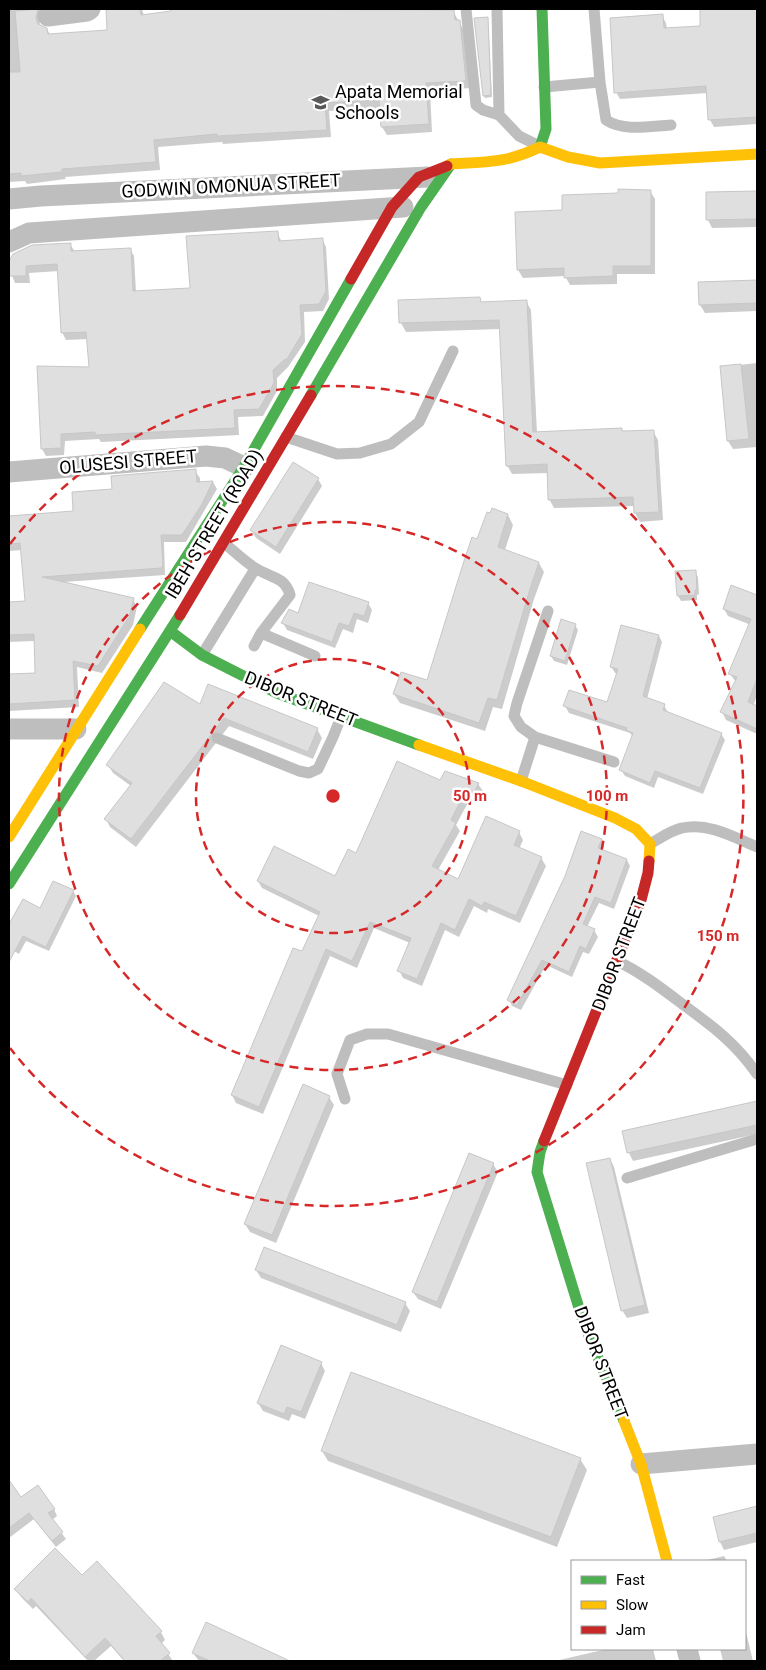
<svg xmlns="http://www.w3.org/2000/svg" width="766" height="1670" font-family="Roboto,sans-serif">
  <rect width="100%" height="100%" fill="#fff"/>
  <path fill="#0003" d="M9 9H49L41 19 39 26 47 29 50 35 109 32 107 9H142L144 16 173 12V9H419V10L453 11 463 29 470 88 430 91 432 132 387 135 382 127 381 108 329 111 331 137 223 144 222 142 158 147 160 170 65 177 66 179 27 184 25 181 9 182Z
    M701 9H757V124L714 127 710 120 708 93 620 99 616 92 662 16 666 23 667 29 702 27Z
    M488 18 492 97 485 98 484 96Z
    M650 191 655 199V274H617V284L570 285 565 276 523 278 518 270 619 194Z
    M757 192V227L712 228 708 220 707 193Z
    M277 233 282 242 322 239 326 247 329 299 323 311 304 312 305 342 288 367 277 378V391L263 416 238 417 239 435 101 442 99 439 65 441 64 455 46 456 42 449 38 368H90L88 339 66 340 62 332 59 271 29 273 30 283H15L9 268V264L14 255 70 244 75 252 130 249 134 256 136 292 191 289Z
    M757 281V311L705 313 700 305V283Z
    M480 299 482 303 526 301 531 310 537 433 622 430 623 433 653 431 658 440 663 520 640 522 635 513V506L554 508 549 499V473L512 474 507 465 501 329 406 332 401 323 400 301Z
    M757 363V447L733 449 728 441 721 367Z
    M195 471 200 478V483L213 482 217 489 186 542H164L165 575 64 582 133 599 137 607 133 625 102 673 77 667 79 707 9 711V675L36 674 35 641 9 642V603L26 602 22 550 9 551V517L75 513 113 490Z
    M318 479 322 486 280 554 256 538 251 530Z
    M508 515 513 525 505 550 539 563 544 572 534 599 502 709 493 707 485 731 400 703 394 694 428 682 478 541Z
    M695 572 698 577 699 594 697 595V600L681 601 678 596 677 573Z
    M732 587 757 596V696L753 706 757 708V734L726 720 722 712 736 682 730 674 751 625 728 616 724 609Z
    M368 603 372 610 368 623 357 619 353 633 343 629 335 648 287 630 283 623 299 615Z
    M575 625 578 630 567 665 554 661 551 656Z
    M659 636 662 642 647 699 664 705 668 713 721 734 725 740 703 794 658 777 654 788 625 776 621 770 633 737 630 733 569 713 565 706 608 704 618 674 615 673 611 666Z
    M200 706 317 729 322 738 313 759 229 726 136 847 110 827 106 819 131 786 113 773 108 765Z
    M440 782 478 784 483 791 479 799 472 795 456 825 460 831 438 870 459 881 519 832 523 840 519 849 541 858 546 866 520 923 488 909 487 913 474 906 459 937 445 930 422 986 403 978 399 970 410 943 374 928 357 968 330 956 263 1114 236 1103 232 1095 303 953 319 916 262 888 258 881 336 877 357 855Z
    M601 840 604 846 602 851 627 860 630 866 614 909 599 903 587 927 594 930 598 937 589 954 583 952 572 977 546 965 521 1010 512 1006 509 1000Z
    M73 891 76 896 49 951 26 941 19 954 9 948V927L23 901 40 910Z
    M329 1097 334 1105 276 1243 250 1232 245 1224Z
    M757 1103V1134L633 1161 629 1153 624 1132Z
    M610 1159 614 1167 649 1313 627 1318 622 1310Z
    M493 1164 498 1172 441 1309 418 1299 413 1292Z
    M256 1270 405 1303 410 1311 401 1332 261 1278Z
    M321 1363 325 1371 305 1419 292 1414 289 1421 263 1411 258 1403Z
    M322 1451 580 1459 587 1470 557 1547 328 1461Z
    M9 1483 21 1499 54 1509 57 1516 52 1520 66 1539 56 1547 34 1519 9 1538Z
    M757 1507V1542L724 1550 720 1542 714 1518Z
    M724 1556 727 1561H703Z
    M82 1576 161 1632 165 1640 161 1644 173 1661H124L111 1646 94 1661H88L36 1606 33 1609 21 1597 16 1589Z
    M745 1628 753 1661H723L720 1649H745Z
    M607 1649H653L656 1661H555Z
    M193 1653 275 1655 278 1661H199Z"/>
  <path fill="#dfdfdf" stroke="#c7c7c7" d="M38 9 36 18 38 24 47 28 48 34 107 30 106 9H140L141 15 171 11V9L454 10 455 20H460L466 81 426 83 429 124 381 127 379 100 325 103 327 130 217 136V134L154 140 156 162 62 169V172L21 176V173L9 174V72H20L15 11Z
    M700 9H757V117L708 120 706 86 614 93 610 18 663 14 664 28 700 26Z
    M488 17 491 95 483 96 474 18Z
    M618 189 651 190V266H613V276L564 278V268L517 270 515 212 562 210V195L618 193Z
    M757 191V219L706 220V192Z
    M278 231 279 241 323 238 326 291 319 304 300 305 302 334 287 359 284 360 273 370 274 383 259 409 234 410 235 428 95 435V432L61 434V448L41 449 37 366 89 367 86 332 61 333 57 264 26 266V276H9V261L13 254 32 245 71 243V251L131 248 133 291 190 288 186 236Z
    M757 280V303L699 305 698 282Z
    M480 297 481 302 527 300 533 432 622 428V431L654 430 659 512 634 513 633 497 548 500 547 464 506 466 499 320 399 323 398 300Z
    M741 364 749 439 727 441 720 366Z
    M293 462 319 478 276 547 250 530Z
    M196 469 197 482 213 481 202 504 182 535H161L163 565 161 568 42 577 134 598 129 617 98 666 73 661 75 700 9 704V674L35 673 34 634 9 635V602L25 601 20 543 9 544V516L73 511 72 492 112 489 111 476Z
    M492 508 508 514 498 547 539 562 530 589 497 700 488 698 479 723 393 694 401 672 427 680 463 564 472 537 477 539 487 512 490 513Z
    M696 570 697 590H695V595L677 596 675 571Z
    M309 582 369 602 364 616 354 613 349 626 339 623 332 642 281 623 289 609 298 613Z
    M731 585 757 595V679L748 702 757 706V729L720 712 737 677 728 674 751 619 723 609Z
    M561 619 576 624 565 661 550 656Z
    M621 625 659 635 643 696 665 704 663 710 722 733 700 788 655 771 650 783 619 770 633 733 626 730 627 728 563 706 569 690 607 702 618 669 610 667Z
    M164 682 200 704 208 684 318 728 308 752 224 718 131 839 104 819 132 783 106 765Z
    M397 761 440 780 445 771 479 783 474 792 467 788 451 820 456 823 432 866 458 879 486 816 520 831 514 845 542 857 516 916 484 902 482 906 469 899 455 930 441 923 417 979 397 971 411 938 370 922 352 961 326 949 259 1107 231 1095 293 948 302 951 320 912 257 881 274 846 335 876 348 849 356 853Z
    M581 831 602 839 598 848 627 859 611 903 595 897 583 924 595 929 586 949 580 946 569 972 542 960 517 1005 507 1000 565 876Z
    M53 881 74 890 46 947 23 936 9 962V924L23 899 40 908Z
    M303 1084 330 1096 272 1235 244 1224Z
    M757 1101V1125L627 1153 622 1131Z
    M469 1153 494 1163 437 1302 412 1292Z
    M610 1158 645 1305 621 1311 586 1163Z
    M264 1247 406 1302 397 1325 255 1270Z
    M281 1345 322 1362 301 1412 287 1407 284 1414 257 1403Z
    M351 1372 581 1458 551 1537 321 1451Z
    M9 1480 21 1497 38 1485 55 1509 48 1513 63 1532 52 1541 29 1513 9 1528Z
    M757 1506V1533L719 1542 713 1517Z
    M55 1548 82 1575 97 1561 162 1631 156 1636 170 1653 160 1661H125L105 1638 85 1657 31 1598 28 1602 14 1589Z
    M206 1622 290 1661H210L192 1653Z"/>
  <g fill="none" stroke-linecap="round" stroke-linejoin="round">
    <path stroke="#bebebe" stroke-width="11" d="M466 9 476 105 483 110 499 115
      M497 9 499 115 519 136 537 145
      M594 9 600 82
      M544 87 600 82 606 120C624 132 651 126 671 125
      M286 437 337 454 360 453 391 444 419 422 453 351
      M224 543C234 551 244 561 255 568 270 578 285 576 290 595L261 633 315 656
      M254 646 261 633
      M202 655 255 569
      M535 737 614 762
      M217 738 299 771 309 773 318 769 333 737 341 717
      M521 781 535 737 521 727 514 716 517 703 548 611
      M650 844C659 839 671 830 682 828 707 822 734 837 757 847
      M617 961C640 972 660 987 681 1003 711 1025 736 1043 757 1074
      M345 1099 337 1074 350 1040 367 1034H388L567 1085
      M627 1178 757 1139"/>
    <path stroke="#bebebe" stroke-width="21" d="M48 16 87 11 90 9
      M9 199 41 196 428 177
      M9 242 29 233 403 207
      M9 472 206 456 225 458 244 467
      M9 729H76
      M641 1464 757 1454
      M687 1649 690 1661"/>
    <path stroke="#4caf50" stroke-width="11" d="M540 147 546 129 542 9
      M311 395 421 207 451 164
      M140 629 244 467 351 279
      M170 631 202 655 277 693 419 745
      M9 884 180 615
      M544 1141 540 1152 537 1172 583 1321 624 1421"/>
    <path stroke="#ffc107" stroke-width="11" d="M447 166 451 164C486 162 507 163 540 147L568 157 600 163 757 154
      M419 745 521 781 615 818 636 829 650 844 649 861
      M9 837 140 629
      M624 1421 641 1464 667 1561"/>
    <path stroke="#c62828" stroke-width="11" d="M351 279 392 207 419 177 447 166
      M180 615 311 395
      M544 1141 641 900 648 873 649 861"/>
  </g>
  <g fill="none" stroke="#d62828" stroke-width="2.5" stroke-dasharray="9 6">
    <circle cx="333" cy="796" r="137"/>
    <circle cx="333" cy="796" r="274"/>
    <path d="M10 544A410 410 0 1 1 10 1048"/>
  </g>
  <defs>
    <symbol id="school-bare" viewBox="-9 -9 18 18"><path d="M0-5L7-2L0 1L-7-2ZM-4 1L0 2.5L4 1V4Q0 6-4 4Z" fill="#595959" stroke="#fff" stroke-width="2.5" paint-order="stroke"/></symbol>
  </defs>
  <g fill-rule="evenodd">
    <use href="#school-bare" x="308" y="90" width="25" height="25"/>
  </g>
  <g text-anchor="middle" stroke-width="5" stroke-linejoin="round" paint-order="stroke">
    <g font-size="18" fill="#000" stroke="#fff" text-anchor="start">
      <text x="335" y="98">Apata Memorial<tspan x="335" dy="21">Schools</tspan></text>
    </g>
    <g font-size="18" fill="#000" stroke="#fff">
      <text transform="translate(231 186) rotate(-3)" y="6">GODWIN OMONUA STREET</text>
      <text transform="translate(128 462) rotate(-5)" y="6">OLUSESI STREET</text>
      <text transform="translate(214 524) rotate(-59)" y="6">IBEH STREET (ROAD)</text>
      <text transform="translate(301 699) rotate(22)" y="6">DIBOR STREET</text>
      <text transform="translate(619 954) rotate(-69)" y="6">DIBOR STREET</text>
      <text transform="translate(601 1363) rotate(69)" y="6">DIBOR STREET</text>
    </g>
  </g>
  <circle cx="333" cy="796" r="8" fill="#d62828" stroke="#fff" stroke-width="2.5"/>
  <g font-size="15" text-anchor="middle" font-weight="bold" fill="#d62828" stroke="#fff" stroke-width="5" stroke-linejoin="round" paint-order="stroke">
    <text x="470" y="801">50 m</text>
    <text x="607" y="801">100 m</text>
    <text x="718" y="941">150 m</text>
  </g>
  <rect width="766" height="1670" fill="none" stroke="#000000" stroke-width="20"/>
  <rect x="571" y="1560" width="175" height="90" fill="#ffffff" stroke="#999999"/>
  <rect x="581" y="1576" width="25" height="8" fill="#4caf50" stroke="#999999"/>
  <text x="616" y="1585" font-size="15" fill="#000000">Fast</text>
  <rect x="581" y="1601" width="25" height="8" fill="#ffc107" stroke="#999999"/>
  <text x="616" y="1610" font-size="15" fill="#000000">Slow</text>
  <rect x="581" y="1626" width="25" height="8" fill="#c62828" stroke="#999999"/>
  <text x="616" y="1635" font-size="15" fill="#000000">Jam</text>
</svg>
